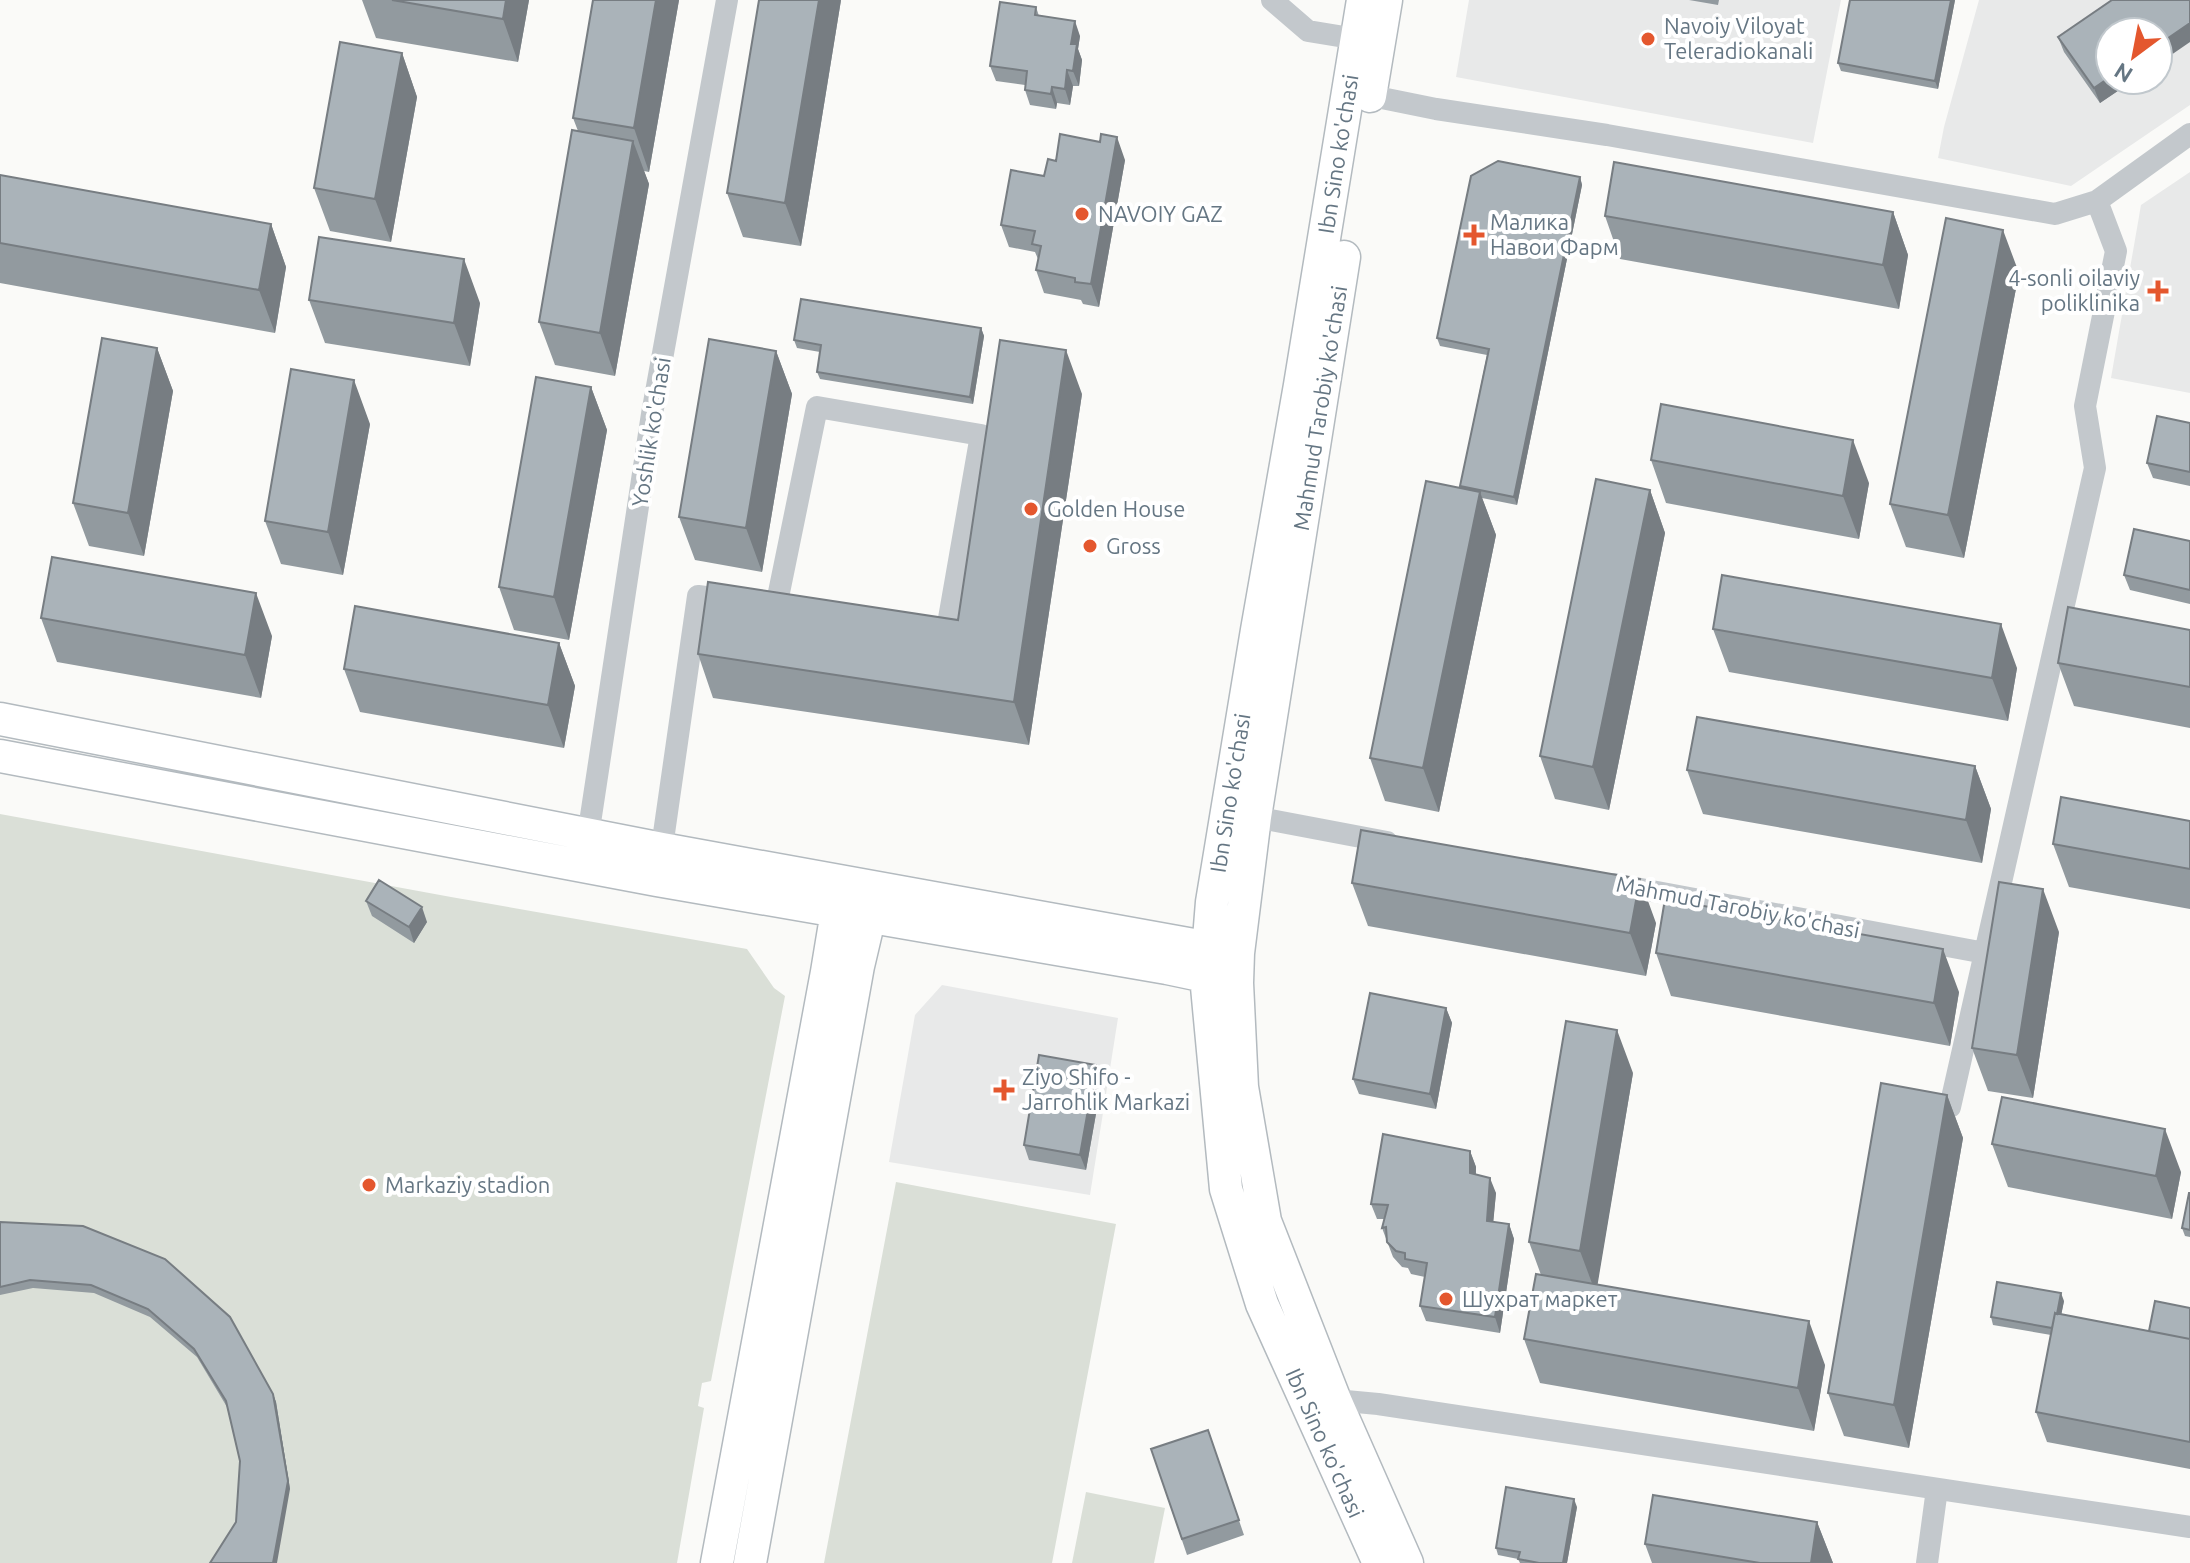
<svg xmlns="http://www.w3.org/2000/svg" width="2190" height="1563" font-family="Ubuntu,sans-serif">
  <rect width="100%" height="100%" fill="#fafaf8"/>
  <path fill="#e8e9e9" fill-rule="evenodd" d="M1469 0H1841L1813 143 1456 77Z
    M1979 0H2190V105L2071 186 1938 158 1944 127ZM2110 32H2158V80H2110Z
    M2190 172V393L2111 378 2141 205Z
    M942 985 1118 1018 1090 1195 889 1162 915 1015Z"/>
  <path fill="#dadfd7" d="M0 814 451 897 747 949 774 988 785 996 711 1381 702 1383 698 1406 704 1408 677 1563H0Z
    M896 1182 1116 1224 1052 1563H824Z
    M1086 1492 1165 1508 1154 1563H1072Z"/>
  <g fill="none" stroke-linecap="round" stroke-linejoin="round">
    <defs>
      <path id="secondary" d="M1363 0 1300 385 1257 630 1212 902 1206 976 1226 1189 1262 1304 1379 1563
        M1370 96 1386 0
        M1344 257 1255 817 1238 953 1237 983 1242 1087 1265 1221 1335 1400 1407 1563
        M0 719 662 849 1227 951
        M0 756 657 880 1167 968 1224 980
        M717 1563 827 972 840 893
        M750 1563 858 966 874 898"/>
    </defs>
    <use href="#secondary" stroke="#b3babf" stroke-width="35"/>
    <path stroke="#c3c8cc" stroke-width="22" d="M1272 0 1308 31 1369 41
      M1357 93 1436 109 1607 135 2055 214 2097 201 2190 134
      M776 607 817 407 981 435 947 630 932 628
      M1244 815 1387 842
      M586 849 652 414 727 0
      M660 861 698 596 736 601
      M1614 884 1985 953
      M1950 1107 2095 468 2085 406 2116 251 2097 201
      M1325 1404 1335 1400 1378 1404 2190 1527
      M1927 1563 1937 1489"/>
    <use href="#secondary" stroke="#fff" stroke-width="32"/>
  </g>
  <path fill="#929a9f" d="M362 0H529L518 62 376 38Z
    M593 0H679L649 172 644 171 649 184 615 376 555 365 539 322 578 131 573 118Z
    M841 0 801 246 743 237 727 193Z
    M1689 0H1719L1718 5Z
    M1955 0 1938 89 1841 71 1838 63Z
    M1036 7 1039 16 1080 36 1078 49 1082 60 1079 86H1073L1070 105 1057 103 1056 109 1030 105 1025 90V85L996 81 990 66Z
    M2058 37 2110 80H2134L2100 103 2064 52Z
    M402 53 417 97 391 242 330 231 314 188Z
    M1125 160 1099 307 1083 304 1081 300 1044 293 1036 270 1038 259 1035 252 1009 247 1001 225 1044 176Z
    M0 175 271 224 286 267 275 333 0 283Z
    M1580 177 1582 185 1517 505 1482 498 1496 535 1439 812 1385 801 1370 758 1461 488 1460 486 1487 355 1440 346 1437 338Z
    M1893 212 1908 255 1899 309 1620 259 1605 216Z
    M2019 273 1964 558 1906 547 1890 504Z
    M309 300 480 303 470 366 325 343Z
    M981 328 984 336 973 404 820 379 817 372 820 352 797 348 794 340Z
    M157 348 173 391 144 556 89 546 73 503Z
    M776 351 792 394 762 572 695 560 679 517Z
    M591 387 607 430 569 640 514 630 499 587Z
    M1082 394 1029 745 713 698 698 654 958 620Z
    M2190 423V486L2153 478 2147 463Z
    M370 424 343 575 281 564 265 521Z
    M1651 460 1869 483 1859 539 1666 503Z
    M1650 490 1665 533 1609 810 1555 799 1540 756Z
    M2190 541V604L2130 590 2124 575Z
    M41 618 272 636 261 698 57 662Z
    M1713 629 2017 668 2008 721 1729 672Z
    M2190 630V728L2074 706 2058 663Z
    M559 643 575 686 564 748 360 712 344 669Z
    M1975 766 1991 809 1982 863 1703 814 1687 770Z
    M2190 821V909L2069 887 2053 844Z
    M1352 883 1656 923 1646 976 1368 926Z
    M366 901 427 922 414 943 372 916Z
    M2059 932 2033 1098 1988 1091 1972 1048Z
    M1656 953 1959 992 1950 1046 1671 996Z
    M1446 1008 1452 1023 1436 1109 1359 1094 1353 1079Z
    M1096 1065 1102 1080 1086 1170 1029 1160 1024 1145Z
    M1633 1073 1597 1284 1825 1365 1814 1431 1540 1383 1524 1339 1541 1275 1529 1242Z
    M1947 1095 1963 1138 1909 1448 1844 1436 1828 1393Z
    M1992 1144 2181 1172 2172 1219 2008 1187Z
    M1470 1151 1476 1167V1175L1496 1193 1493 1222 1509 1224 1514 1239 1500 1333 1426 1321 1420 1306 1425 1277 1411 1274 1408 1268 1402 1267 1393 1257 1382 1228 1384 1219H1377L1371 1204Z
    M2190 1193V1237L2185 1236 2182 1228Z
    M0 1222 83 1226 273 1394 276 1402 290 1489 236 1522 240 1461 227 1407 197 1357 150 1317 94 1293 33 1288 0 1295Z
    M2064 1301 2061 1315 2149 1331 2190 1308V1469L2047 1442 2036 1412 2051 1335 1993 1325 1991 1317Z
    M1208 1430 1244 1535 1187 1555 1151 1449Z
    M1577 1507 1567 1563H1520L1518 1559 1498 1555 1496 1548Z
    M1817 1522 1833 1563H1652L1645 1544Z"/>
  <path fill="#777d82" d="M506 0H529L518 62 503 19Z
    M656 0H679L649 172 634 128Z
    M819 0H841L801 246 785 203Z
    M1951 0H1955L1938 89 1935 81Z
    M1075 21 1080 36 1078 49 1082 60 1079 86 1073 71 1071 44Z
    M2190 23V42L2158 64V45Z
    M402 53 417 97 391 242 375 199Z
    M1067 70 1073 86 1070 105 1065 89Z
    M2110 77V80H2134L2100 103 2094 88Z
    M1052 87 1057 103 1056 109 1051 94Z
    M1117 137 1125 160 1099 307 1091 284Z
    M633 141 649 184 615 376 600 333Z
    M1580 177 1582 185 1517 505 1514 497Z
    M1893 212 1908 255 1899 309 1883 265Z
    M271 224 286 267 275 333 259 290Z
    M2003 230 2019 273 1964 558 1948 515Z
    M464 259 480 303 470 366 454 323Z
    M981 328 984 336 973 404 970 397Z
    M157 348 173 391 144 556 128 513Z
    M1066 350 1082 394 1029 745 1014 702Z
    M776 351 792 394 762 572 746 528Z
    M354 380 370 424 343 575 328 532Z
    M591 387 607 430 569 640 554 597Z
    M1853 440 1869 483 1859 539 1843 496Z
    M1650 490 1665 533 1609 810 1593 767Z
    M1480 492 1496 535 1439 812 1423 768Z
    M256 593 272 636 261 698 245 655Z
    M2001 624 2017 668 2008 721 1992 678Z
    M559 643 575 686 564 748 548 705Z
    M1975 766 1991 809 1982 863 1966 820Z
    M1640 879 1656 923 1646 976 1630 933Z
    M2043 889 2059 932 2033 1098 2017 1055Z
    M422 907 427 922 414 943 409 927Z
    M1943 949 1959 992 1950 1046 1934 1003Z
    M1446 1008 1452 1023 1436 1109 1430 1094Z
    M1617 1030 1633 1073 1596 1294 1580 1251Z
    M1096 1065 1102 1080 1086 1170 1080 1155Z
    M1947 1095 1963 1138 1909 1448 1894 1405Z
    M2165 1129 2181 1172 2172 1219 2156 1176Z
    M1470 1151 1476 1167 1475 1189 1470 1173Z
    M1490 1178 1496 1193 1492 1236 1487 1221Z
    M1509 1224 1514 1239 1500 1333 1495 1317Z
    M2061 1293 2064 1301 2057 1336 2054 1329Z
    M1809 1321 1825 1365 1814 1431 1798 1388Z
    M273 1394 276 1402 290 1489 277 1563H273Z
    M1574 1499 1577 1507 1567 1563H1563Z
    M1817 1522 1833 1563H1811Z"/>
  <path fill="#aab3b9" stroke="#777d82" stroke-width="2" d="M392 0H506L503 19Z
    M593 0H656L634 128 573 118Z
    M759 0H819L785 203 727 193Z
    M1850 0H1951L1935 81 1838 63Z
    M2112 0H2190V23L2158 45V32H2110V77L2094 88 2058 37Z
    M1000 2 1036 7 1035 15 1075 21 1071 44H1077L1073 71 1067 70 1065 89 1052 87 1051 94 1025 90 1027 71 990 66Z
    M340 42 402 53 375 199 314 188Z
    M572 130 633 141 600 333 539 322Z
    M1060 134 1100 142 1101 134 1117 137 1091 284 1075 282V278L1036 270 1041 246 1032 244 1035 231 1001 225 1011 170 1044 176 1048 159 1056 161Z
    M1498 161 1580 177 1514 497 1460 486 1489 349 1437 338 1471 176Z
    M1614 162 1893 212 1883 265 1605 216Z
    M0 175 271 224 259 290 0 243Z
    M1946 218 2003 230 1948 515 1890 504Z
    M319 237 464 259 454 323 309 300Z
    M801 299 981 328 970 397 817 372 821 345 794 340Z
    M102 338 157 348 128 513 73 503Z
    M709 339 776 351 746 528 679 517Z
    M1000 340 1066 350 1014 702 698 654 708 582 958 620Z
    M291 369 354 380 328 532 265 521Z
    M536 377 591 387 554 597 499 587Z
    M1661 404 1853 440 1843 496 1651 460Z
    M2157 416 2190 423V472L2147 463Z
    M1596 479 1650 490 1593 767 1540 756Z
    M1426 481 1480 492 1423 768 1370 758Z
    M2134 529 2190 541V590L2124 575Z
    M52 557 256 593 245 655 41 618Z
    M1722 575 2001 624 1992 678 1713 629Z
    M355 606 559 643 548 705 344 669Z
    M2068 607 2190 630V687L2058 663Z
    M1697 717 1975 766 1966 820 1687 770Z
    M2061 797 2190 821V869L2053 844Z
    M1361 830 1640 879 1630 933 1352 883Z
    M379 880 422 907 409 927 366 901Z
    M1999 882 2043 889 2017 1055 1972 1048Z
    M1665 899 1943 949 1934 1003 1656 953Z
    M1370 993 1446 1008 1430 1094 1353 1079Z
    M1566 1021 1617 1030 1580 1251 1529 1242Z
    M1039 1055 1096 1065 1080 1155 1024 1145Z
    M1881 1083 1947 1095 1894 1405 1828 1393Z
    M2002 1097 2165 1129 2156 1176 1992 1144Z
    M1383 1134 1470 1151V1173L1490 1178 1487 1221 1509 1224 1495 1317 1420 1306 1427 1263 1405 1259V1253L1396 1251 1387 1242 1386 1227 1382 1228 1388 1205 1371 1204Z
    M2189 1193H2190V1230L2182 1228Z
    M0 1222 83 1226 165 1259 230 1317 273 1394 288 1481 273 1563H210L236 1522 240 1461 226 1401 194 1349 148 1309 91 1285 30 1280 0 1287Z
    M1536 1274 1809 1321 1798 1388 1524 1339Z
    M1997 1282 2061 1293 2057 1314 2055 1313 2052 1328 1991 1317Z
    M2155 1301 2190 1308V1339L2149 1331Z
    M2055 1313 2190 1339V1442L2036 1412Z
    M1208 1430 1239 1520 1182 1539 1151 1449Z
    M1506 1487 1574 1499 1563 1563H1539L1518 1559 1520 1552 1496 1548Z
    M1653 1495 1817 1522 1811 1563H1760L1645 1544Z"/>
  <g fill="#e4572e" stroke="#fff" stroke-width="3">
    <circle cx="1648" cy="39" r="8"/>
    <circle cx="1082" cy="214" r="8"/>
    <path d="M1470 223h8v8h8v8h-8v8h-8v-8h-8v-8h8z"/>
    <path d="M2154 279h8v8h8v8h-8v8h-8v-8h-8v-8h8z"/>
    <circle cx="1031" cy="509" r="8"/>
    <circle cx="1090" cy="546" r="8"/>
    <path d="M1000 1078h8v8h8v8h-8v8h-8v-8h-8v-8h8z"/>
    <circle cx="369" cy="1185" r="8"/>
    <circle cx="1446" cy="1299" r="8"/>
  </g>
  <g text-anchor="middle" stroke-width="8" stroke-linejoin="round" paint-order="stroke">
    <g font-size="22" fill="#657683" stroke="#fff" text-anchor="start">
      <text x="1664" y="34">Navoiy Viloyat<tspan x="1664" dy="25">Teleradiokanali</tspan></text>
      <text x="1098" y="222">NAVOIY GAZ</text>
      <text x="1490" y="230">Малика<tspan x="1490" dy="25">Навои Фарм</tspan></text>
      <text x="2140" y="286" text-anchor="end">4-sonli oilaviy<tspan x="2140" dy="25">poliklinika</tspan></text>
      <text x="1047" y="517">Golden House</text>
      <text x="1106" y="554">Gross</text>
      <text x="1022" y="1085">Ziyo Shifo -<tspan x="1022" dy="25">Jarrohlik Markazi</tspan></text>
      <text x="385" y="1193">Markaziy stadion</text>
      <text x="1462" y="1307">Шухрат маркет</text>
    </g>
    <g font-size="22" fill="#657683" stroke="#fff">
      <text transform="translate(1338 154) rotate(-81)" y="8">Ibn Sino ko'chasi</text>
      <text transform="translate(1320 408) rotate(-81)" y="8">Mahmud Tarobiy ko'chasi</text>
      <text transform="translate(651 432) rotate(-81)" y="8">Yoshlik ko'chasi</text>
      <text transform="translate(1230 793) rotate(-81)" y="8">Ibn Sino ko'chasi</text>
      <text transform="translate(1738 907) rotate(11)" y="8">Mahmud Tarobiy ko'chasi</text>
      <text transform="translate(1325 1443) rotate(66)" y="8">Ibn Sino ko'chasi</text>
    </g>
  </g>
  <g transform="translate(2134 56) rotate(212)"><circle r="38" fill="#ffffff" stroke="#c1c8cd" stroke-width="2"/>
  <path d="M0-6L14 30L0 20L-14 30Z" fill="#e4572e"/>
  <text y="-12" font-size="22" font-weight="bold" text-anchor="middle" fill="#657683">N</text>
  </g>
</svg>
